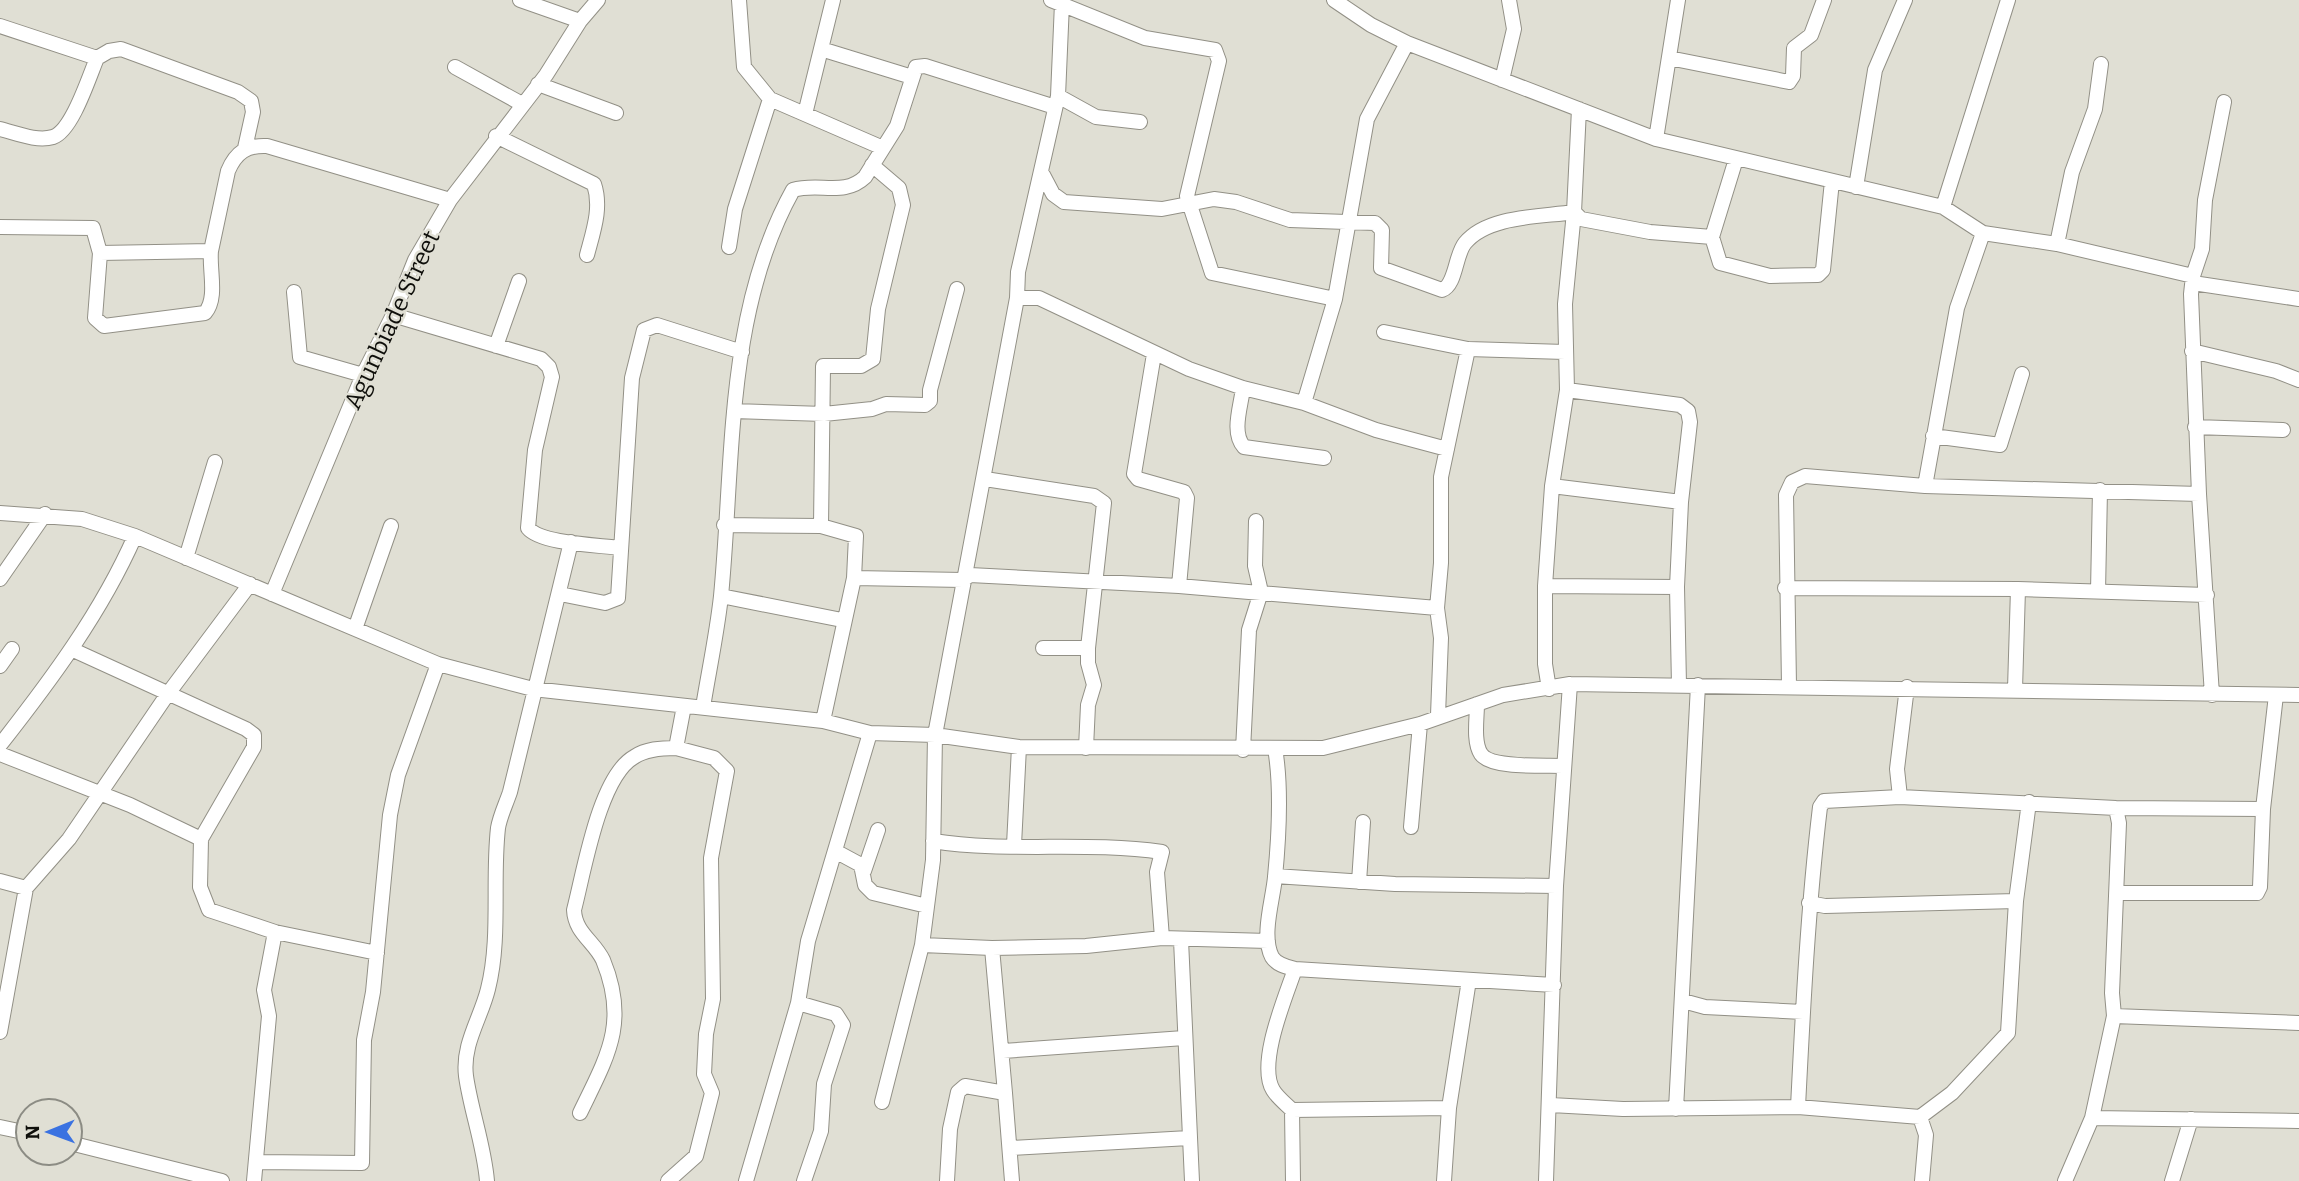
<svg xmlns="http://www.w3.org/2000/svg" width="2299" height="1181" font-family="Bitter,serif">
  <rect width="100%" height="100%" fill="#e0dfd4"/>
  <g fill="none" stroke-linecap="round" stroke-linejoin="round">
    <defs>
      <path id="minor" d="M520 0 580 21
        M739 0 744 67 770 99 883 148
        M1051 0 1145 38 1215 50 1219 61 1187 196 1212 273 1335 299
        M1334 0 1371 25 1407 43 1656 139 1943 207 1983 233 2057 244 2193 276
        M0 26 97 58 109 51 121 49 238 92 251 101 253 112 245 148
        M821 49 912 77
        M1669 58 1789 82 1793 76 1794 48 1811 35 1824 0
        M455 67 522 104
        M1502 80 1514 29 1509 0
        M538 84 616 113
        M1058 96 1096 117 1140 122
        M805 114 833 0
        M0 129C16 133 37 142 53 137 72 131 89 77 97 58
        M496 136 594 184C602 208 593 232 587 255
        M1656 139 1678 0
        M1043 175 1053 194 1064 202 1162 209 1214 199 1236 202 1290 220 1375 223 1382 230 1381 268 1442 290C1456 285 1455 255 1465 243 1488 215 1542 217 1574 212L1581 219 1650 232 1712 237 1720 263 1770 276 1818 275 1823 270 1832 181
        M1856 187 1875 70 1905 0
        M1943 207 2008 0
        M0 227 93 228 100 253 95 318 104 326 205 313C218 298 209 270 211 251
        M1712 237 1736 159
        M2057 244 2072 172 2095 109 2101 64
        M729 247 735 209 770 99
        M100 253 211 251 228 171C236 152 247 145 267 146L450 200
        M2193 283 2299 299
        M294 292 300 357 363 375
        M1017 298H1039L1189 369 1243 388 1304 403 1376 430 1447 449
        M393 315 541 359 549 367 552 377 535 450 528 528C541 544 599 545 620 548
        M1384 332 1468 349 1565 352
        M496 346 519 281
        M2192 351 2276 371 2299 380
        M1154 354 1134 474 1138 479 1184 492 1187 498 1179 586
        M1243 388C1241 406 1231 433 1244 447L1324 458
        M1567 390 1680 405 1688 411 1690 422 1681 502 1677 587 1679 685
        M1304 403 1335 299 1367 119 1407 43
        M734 411 824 414 872 409 886 404 925 405 930 401V390L957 289
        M2195 427 2283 430
        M1933 436 2000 445 2022 374
        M985 479 1094 496 1104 503 1088 648V663L1094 685 1088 705 1086 748
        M1552 486 1681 502
        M1925 486 1957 308 1983 233
        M0 513 82 519 135 536 438 664 533 689 823 721 870 733 935 735 1019 747 1323 748 1420 724 1503 695 1570 684 2299 695
        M724 525 821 526 856 536 854 578 823 721
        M821 526 823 366H861L873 359 878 309 903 205 899 188 872 165
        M186 558 215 462
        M854 578 963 580 970 575 1179 586 1437 608
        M0 579 45 514
        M1545 586 1677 587
        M1785 588 2018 589 2207 595
        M2098 592 2100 490
        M272 594 363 375 393 315 415 260 450 200 546 75 580 21 598 0
        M560 594 605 603 618 598 632 378 644 330 657 325 742 352
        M721 596 842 620
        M355 629 391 526
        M1043 648H1088
        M71 649 246 729 254 735V747L201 839
        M0 666 12 649
        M1789 685 1786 495 1792 482 1805 476 1925 486 2199 494
        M1549 689 1545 664V586L1552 486 1567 390 1565 304 1574 212 1579 109
        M2015 689 2018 589
        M2212 695 2199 494 2191 294 2193 276 2202 249 2205 200 2224 102
        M1477 704C1477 718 1473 742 1481 754 1491 769 1545 765 1563 766
        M703 707C709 670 717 633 721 596 734 462 725 312 793 190 819 182 844 197 865 177L897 126 916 67 925 66 1055 107
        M1438 715 1441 638 1437 608 1441 563V477L1468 349
        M0 745C51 680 101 613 135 536
        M1275 748C1282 789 1279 836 1275 877 1273 900 1261 935 1272 957 1277 965 1287 967 1295 969 1286 996 1257 1063 1273 1090 1277 1097 1286 1104 1292 1110L1293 1181
        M1243 750 1249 630 1261 592 1255 566 1256 521
        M0 754 130 805 201 839 200 887 209 910 275 932
        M1900 797 1897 769 1907 687
        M1411 827 1420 724
        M933 841C1008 853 1085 841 1162 852L1157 872 1162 938
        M1014 845 1019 747
        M835 851 861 865 865 885 873 893 927 906
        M864 871 878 830
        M1275 876 1395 884 1556 886
        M0 881 26 888
        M1359 882 1363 822
        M2117 893H2257L2260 887 2263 809 2276 695
        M1809 903 1825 906 2016 901
        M1181 940 1192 1181
        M922 945 992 948 1086 946 1162 938 1268 941
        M1295 969 1554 985
        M1683 1001 1705 1007 1803 1012
        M798 1003 836 1014 843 1025 824 1084 821 1131 804 1181
        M2114 1016 2299 1023
        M0 1032 26 888 69 839 167 695 250 584
        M1003 1051 1184 1038
        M1005 1093 1012 1181
        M882 1102 922 945 933 860 935 735 1017 298 1018 272 1058 96 1062 3
        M1551 1105 1623 1109 1798 1107 1920 1117 1952 1093 2008 1033 2016 901 2029 802
        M1798 1107C1803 1007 1808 907 1820 807L1824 801 1900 797 2116 808 2263 809
        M1676 1109 1698 685
        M1292 1110 1449 1108
        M580 1113C607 1057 629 1023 603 960 594 941 575 933 574 910 584 872 599 777 634 757 646 749 661 748 676 748L684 706
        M1920 1117 1926 1135 1922 1181
        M2092 1118 2299 1121
        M0 1127 28 1133
        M70 1143 222 1181
        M1011 1148 1189 1138
        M256 1162 362 1163 364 1040 373 992 390 815 398 775 438 664
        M254 1181 269 1016 264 990 275 932 377 953
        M487 1181C484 1145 471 1111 466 1076 462 1044 481 1018 488 989 501 937 492 881 498 828 500 816 506 804 510 792L571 542
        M668 1181 696 1156 712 1093 704 1074 706 1034 713 999 711 858 727 771 714 758 676 748
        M746 1181 798 1003 808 941 870 733
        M947 1181 950 1129 958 1092 965 1086 1005 1093 992 948
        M1444 1181 1449 1108 1469 980
        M1546 1181 1556 886 1570 684
        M2065 1181 2092 1118 2114 1016 2112 993 2119 823 2116 808
        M2172 1181 2191 1119"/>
    </defs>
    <use href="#minor" stroke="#929086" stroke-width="16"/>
    <use href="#minor" stroke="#fff" stroke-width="14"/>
  </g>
  <g text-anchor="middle" stroke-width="5" stroke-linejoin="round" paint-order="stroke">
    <g font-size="24" fill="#0f0f0b" stroke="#e0dfd4">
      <text transform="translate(392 320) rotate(-65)" y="8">Agunbiade Street</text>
    </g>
  </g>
  <g transform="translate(49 1132) rotate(269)"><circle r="33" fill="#e0dfd4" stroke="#8c8c84" stroke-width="2"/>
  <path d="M0-5L12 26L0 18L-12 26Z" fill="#3a72e1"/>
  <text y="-10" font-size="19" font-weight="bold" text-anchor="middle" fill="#0f0f0b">N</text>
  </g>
</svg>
